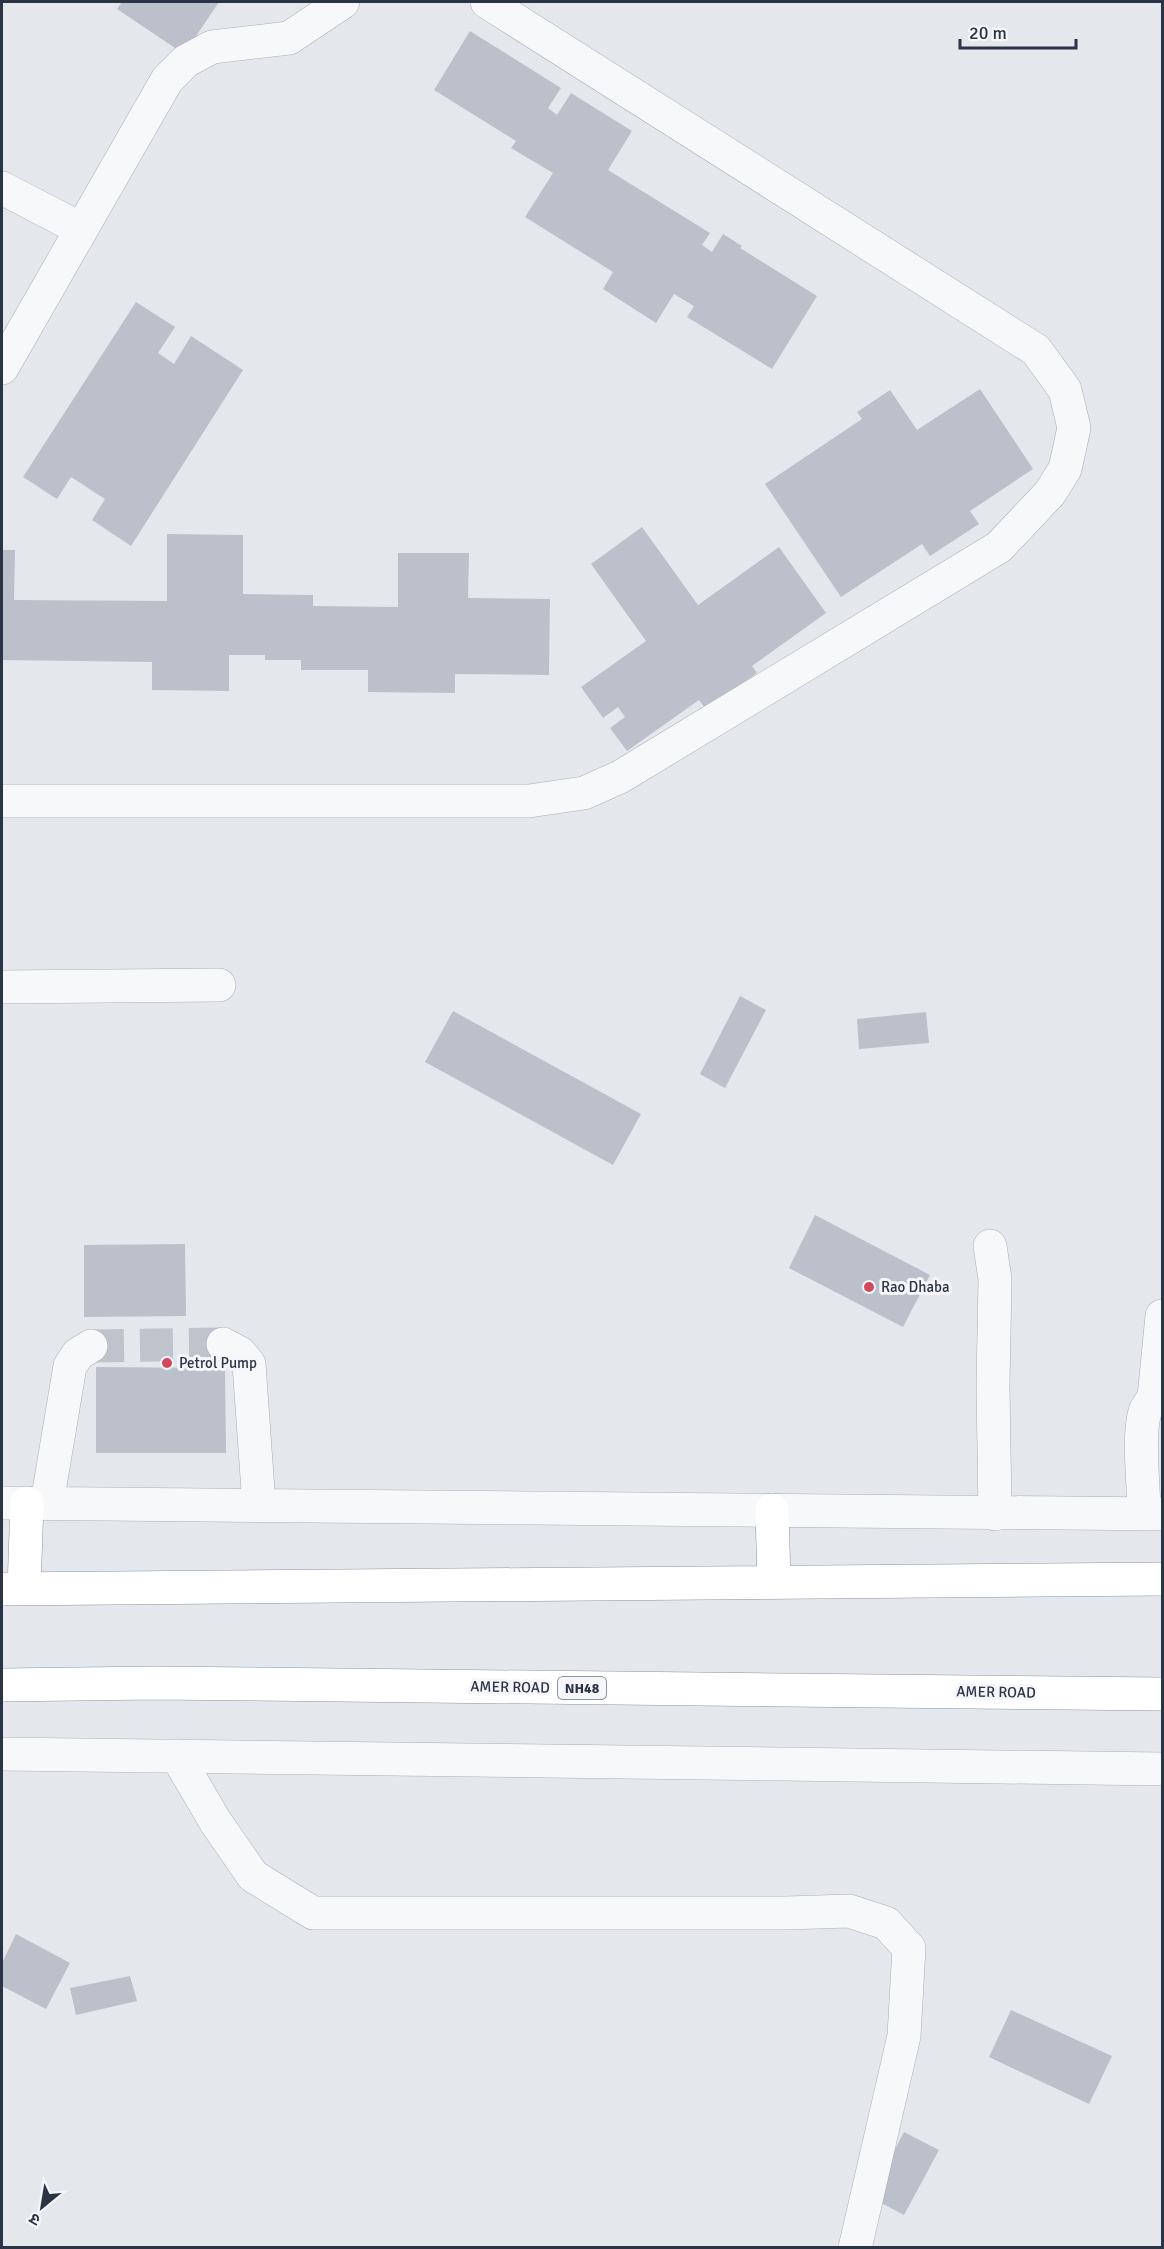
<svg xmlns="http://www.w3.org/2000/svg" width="1164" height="2249" font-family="Signika,'Noto Sans Devanagari',sans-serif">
  <rect width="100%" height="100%" fill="#e4e7ec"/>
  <path fill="#bbc0ca" d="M122 2H219L184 54 117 9Z
    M470 31 561 88 548 108 557 115 571 93 632 131 608 170 710 233 702 245 712 252 723 234 742 246 740 248 817 296 772 369 687 317 694 306 674 294 656 323 603 289 613 272 525 217 553 173 511 148 516 141 434 90Z
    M136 302 175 327 158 353 174 364 191 336 243 370 131 546 92 520 105 499 71 477 57 499 23 477Z
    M980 389 1033 469 970 511 979 524 930 556 922 544 841 597 765 484 862 419 857 412 890 390 917 430Z
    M642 527 698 605 779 547 826 613 752 666 757 673 706 709 699 700 627 751 610 728 625 717 618 707 603 718 581 687 646 641 591 564Z
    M167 534 243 535V594L313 595V606L398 607V553H469L468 598 550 599 549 675 455 674V693L368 692V670H301V660H265V655H229V691L152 690V662L2 660V550H15L14 600 167 601Z
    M740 996 766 1010 725 1088 700 1074Z
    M453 1011 641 1114 613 1165 425 1062Z
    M926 1012 929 1043 859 1049 857 1019Z
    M815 1215 930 1275 903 1327 789 1268Z
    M185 1244 186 1316 84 1317V1245Z
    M96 1367 225 1368 226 1453H96Z
    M16 1934 70 1963 46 2009 2 1986V1963Z
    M130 1976 137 2001 76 2015 70 1988Z
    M1011 2010 1112 2056 1089 2104 989 2057Z
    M904 2132 939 2150 904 2215 870 2197Z"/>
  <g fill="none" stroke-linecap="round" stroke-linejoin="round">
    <path stroke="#bfc3cb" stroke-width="33" stroke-dasharray="33 16" stroke-linecap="butt" d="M91 1346 223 1344"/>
    <defs>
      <path id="minor" d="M2 188 81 229
        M2 368 167 80 186 61 212 47 289 38 343 2
        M2 801H529L584 793 620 777 999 547 1050 493 1065 469 1074 428 1065 390 1036 350 487 2
        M2 987 219 985
        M990 1246 995 1279 993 1386 995 1514
        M223 1344 240 1353 249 1364 259 1505
        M1154 1397 1162 1316
        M2 1503 1162 1514
        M47 1503 70 1366 78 1354 91 1346
        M1144 1513C1144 1487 1137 1431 1146 1409 1150 1401 1155 1397 1162 1393
        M2 1754 1162 1769
        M177 1756 215 1821 253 1876 313 1913H786L849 1911 886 1923 909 1948 904 2036 855 2248"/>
      <path id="highway" d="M772 1510 774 1582
        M2 1589 1162 1579
        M24 1589 27 1503
        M2 1685 154 1683 1162 1694"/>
    </defs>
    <use href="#minor" stroke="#a9aeb7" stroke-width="34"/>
    <use href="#highway" stroke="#8b94a3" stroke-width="34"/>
    <use href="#minor" stroke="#f7f8fa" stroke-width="33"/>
    <use href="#highway" stroke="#fff" stroke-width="33"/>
  </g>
  <g fill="#d1495b" stroke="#f4f6f9" stroke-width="2">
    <circle cx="869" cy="1287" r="6"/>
    <circle cx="167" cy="1363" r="6"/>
  </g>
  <g text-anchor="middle" stroke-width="6" stroke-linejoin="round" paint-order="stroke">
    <rect fill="#f4f6f9" stroke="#676e7b" stroke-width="1.5" x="558" y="1677" width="48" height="22" rx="4.5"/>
    <g font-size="14" font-weight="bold" fill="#2b3445">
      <text x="582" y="1693">NH48</text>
    </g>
    <g font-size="15" fill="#2b3445" stroke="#f4f6f9" text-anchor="start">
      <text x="881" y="1292">Rao Dhaba</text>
      <text x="179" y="1368">Petrol Pump</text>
    </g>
    <g font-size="15" fill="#2b3445" stroke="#f4f6f9">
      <text transform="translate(510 1687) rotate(1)" y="5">AMER ROAD</text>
      <text transform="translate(996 1692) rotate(1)" y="5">AMER ROAD</text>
    </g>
  </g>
  <rect width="1164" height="2249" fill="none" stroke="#2b3445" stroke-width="6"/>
  <g transform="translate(42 2207) rotate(210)" stroke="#f4f6f9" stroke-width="4.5" paint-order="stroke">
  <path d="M0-4.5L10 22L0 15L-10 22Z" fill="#2b3445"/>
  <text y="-9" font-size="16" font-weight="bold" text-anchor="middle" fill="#2b3445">उ</text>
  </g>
  <path d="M960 39v9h116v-9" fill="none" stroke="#2b3445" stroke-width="3"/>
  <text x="969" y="39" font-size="18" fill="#2b3445" stroke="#f4f6f9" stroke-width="4.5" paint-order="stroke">20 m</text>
</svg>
